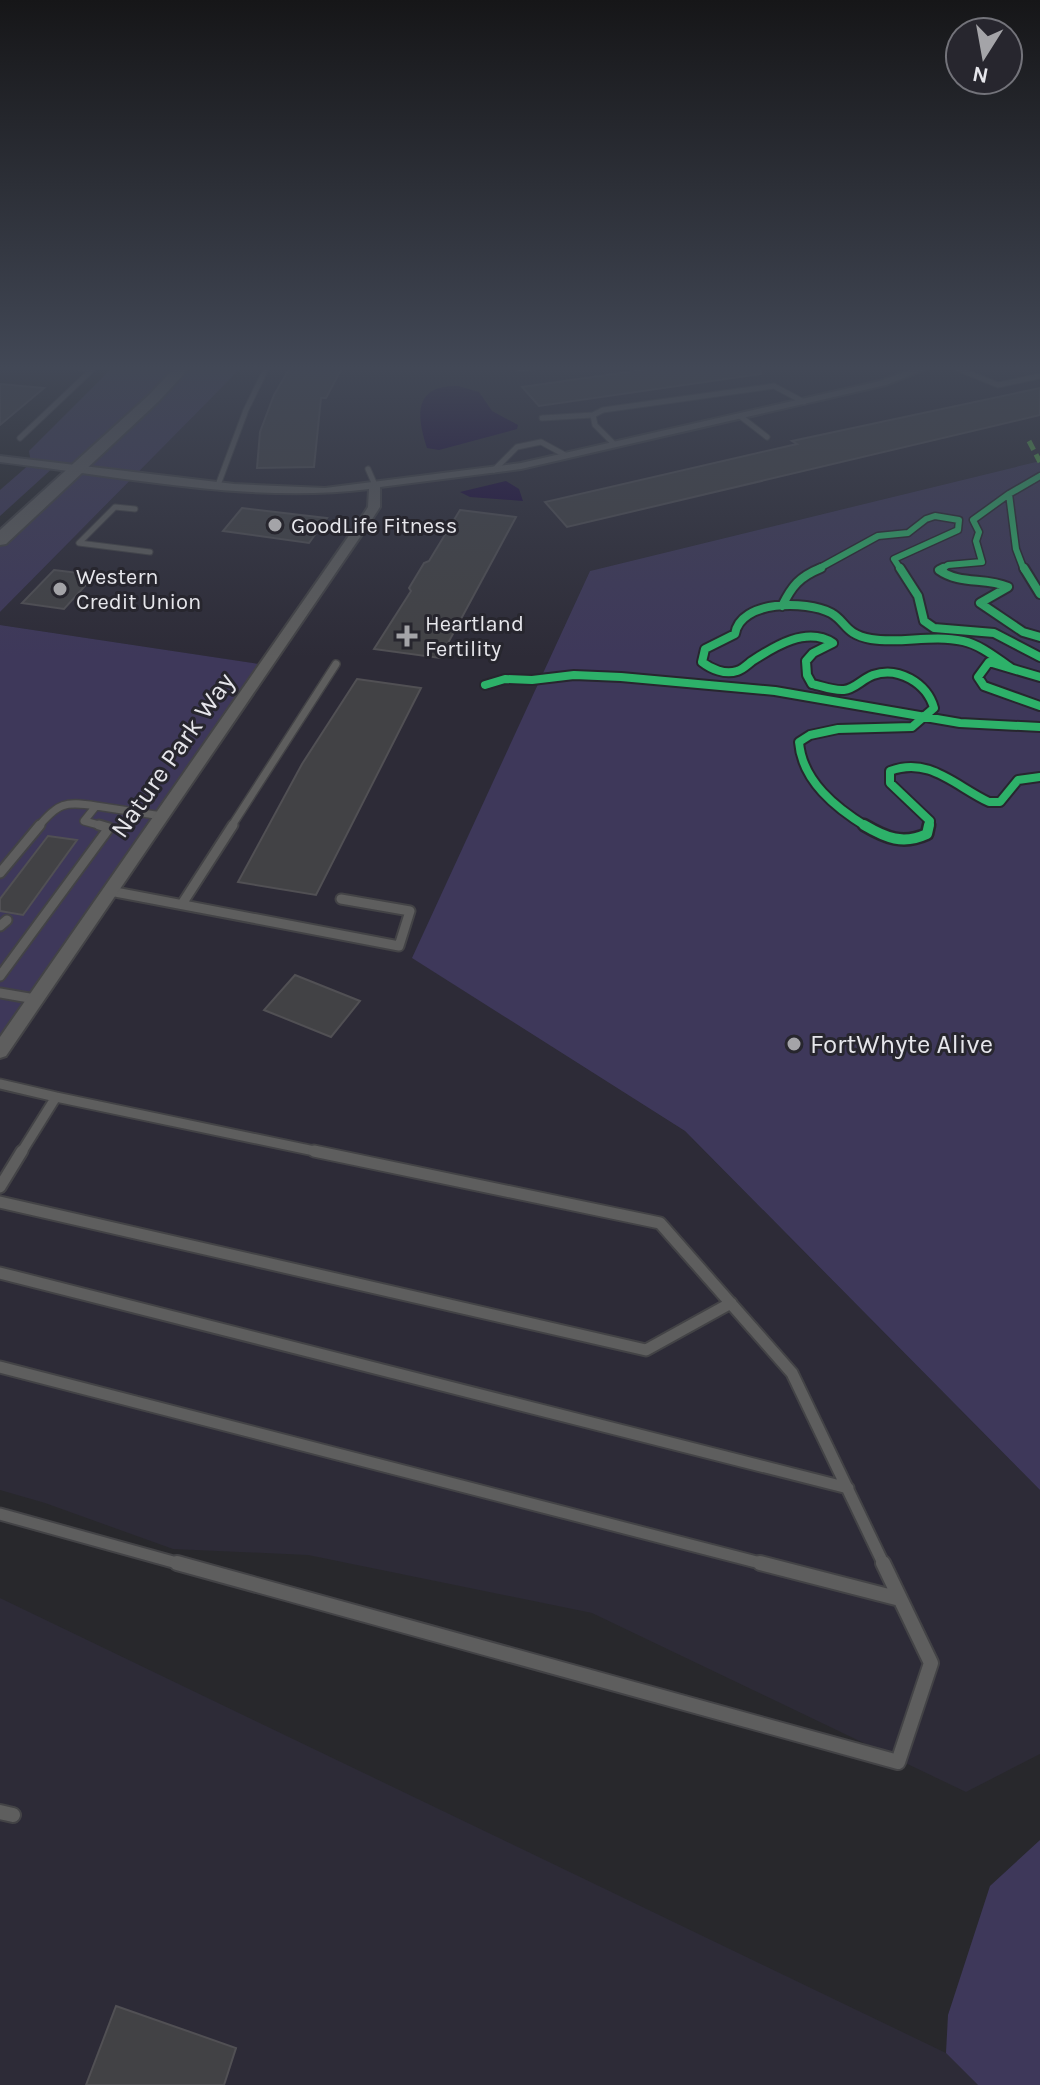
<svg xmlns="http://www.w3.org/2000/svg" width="1040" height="2085" font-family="Karla,sans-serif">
  <rect width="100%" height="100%" fill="#28282c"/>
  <path fill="#2d2b37" d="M244 365H1040V461L590 571 413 958 685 1131 1040 1490V1754L966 1792 592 1613 308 1555 173 1549 45 1503 0 1490V1051L265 665 0 625V612Z
    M0 1598 946 2053 978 2085H0Z"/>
  <path fill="#3e385a" d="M115 365H244L0 612V540L77 469 55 466 0 516V490L31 463 29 451Z
    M1040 461V1490L685 1131 412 958 590 571Z
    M0 625 266 665 0 1051Z
    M1040 1840V2085H978L946 2053 948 2015 990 1886Z"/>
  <path fill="#1b073c" d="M458 386 479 392 492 411 518 425 517 429 439 450 427 448C416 415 414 385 458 386Z
    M506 481 519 489 523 501 470 497 460 492Z"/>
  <path fill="#424245" stroke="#515054" stroke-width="2" d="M677 365H760L761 374 539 406 522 387Z
    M291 366 342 368 326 398H321L314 467 257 468 260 432 274 395Z
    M0 384 44 388 0 425Z
    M1040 388V415L567 527 545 502 797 444 792 441Z
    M242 508 327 518 309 543 223 531Z
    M460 510 516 517 440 658 374 649 411 591 409 588 424 563 429 561Z
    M54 570 95 575 64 609 22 603Z
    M357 679 421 688 316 895 238 882 302 764Z
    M48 836 77 840 23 915 0 911V899Z
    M295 975 360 1001 331 1037 264 1010Z
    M116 2006 236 2048 224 2085H86Z"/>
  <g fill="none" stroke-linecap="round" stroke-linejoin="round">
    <defs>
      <path id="lane-far4" d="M55 365 92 369
        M949 365 998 385 1040 376
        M387 366 457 365
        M519 369 551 365
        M740 416 767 437
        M542 418 593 415
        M20 438 97 365
        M614 444 595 425 593 415 603 410 774 386 804 402
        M368 469 375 485
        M494 470 517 447 541 442 565 455
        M218 485 246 410 268 365
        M135 509 115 507 79 543 150 552"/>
      <path id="lane-far3" d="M38 827C58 803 65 801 96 806
        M106 827 84 821 96 806 162 816
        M231 827 336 664"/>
      <path id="lane-far2" d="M0 873 40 825
        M110 891 399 946 410 911 341 899
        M182 904 233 825
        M0 926 7 920
        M0 976 109 828 99 825
        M0 993 35 999
        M0 1084 56 1097 21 1153
        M56 1097 324 1153"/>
      <path id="lane-far1" d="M314 1151 660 1223 792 1373 884 1565
        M0 1187 22 1151
        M0 1202 646 1350 731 1303
        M0 1273 848 1488
        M0 1367 768 1565
        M0 1514 184 1565"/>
      <path id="lane" d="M177 1563 898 1762 931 1663 883 1563
        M760 1563 900 1599
        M0 1812 13 1815"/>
      <path id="street" d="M923 365H937L886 385 521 469 380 487V507L369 524 6 1056 0 1058V1037L357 524 368 507 369 489C251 504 118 476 0 462V456L234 484 325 488 521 463 880 381Z"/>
      <path id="primary" d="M177 365H192L159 401 6 544 0 545V530L149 395Z"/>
    </defs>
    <use href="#lane-far4" stroke="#434346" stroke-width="7"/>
    <use href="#lane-far3" stroke="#434346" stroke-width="10"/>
    <use href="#lane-far2" stroke="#434346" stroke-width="13"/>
    <use href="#lane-far1" stroke="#434346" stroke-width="15"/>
    <use href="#lane" stroke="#434346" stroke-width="18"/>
    <use href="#street" stroke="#434346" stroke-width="4"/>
    <use href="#primary" stroke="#434346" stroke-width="4"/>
    <use href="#lane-far4" stroke="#5e5e5e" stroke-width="5"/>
    <use href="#lane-far3" stroke="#5e5e5e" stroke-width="7"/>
    <use href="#lane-far2" stroke="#5e5e5e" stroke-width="9"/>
    <use href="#lane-far1" stroke="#5e5e5e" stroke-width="11"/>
    <use href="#lane" stroke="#5e5e5e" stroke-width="14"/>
    <use href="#street" fill="#5e5e5e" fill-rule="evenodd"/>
    <use href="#primary" fill="#5f5f5f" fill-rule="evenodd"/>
    <path stroke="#58b947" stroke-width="5" stroke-dasharray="10 5" stroke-linecap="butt" d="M1029 441 1040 462"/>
    <defs>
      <path id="cycleway-far2" d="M816 570 878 536 908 533 926 519 935 516 959 520 958 530 894 559 901 570
        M940 570 948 565 982 562 976 541 979 532 973 520 1009 494
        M1024 570 1016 549 1009 494 1040 476"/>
      <path id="cycleway-far1" d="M900 568 918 596 924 621 934 628 994 633 1040 657
        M943 568 939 570C960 585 985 577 1008 587L980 603 1023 632 1040 637
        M1024 568 1040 594
        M782 606C792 586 799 577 821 568
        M1040 677 989 662 978 677 984 686 1040 706
        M485 685 505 679 532 680 574 675 621 677 775 691 960 723 1040 727
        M867 827C836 808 802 781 799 742L810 735 838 729 912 727 934 708C927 683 898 666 873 675 862 679 855 689 844 690 833 691 822 686 812 684L807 675 806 661 813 653 833 643C807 626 775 646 752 661 748 664 742 670 737 671 725 675 711 669 702 662L705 649 735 634C740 600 806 600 831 613 847 622 844 634 871 639 901 644 932 634 963 641 981 645 996 658 1011 668
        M929 827 930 821 890 783V771C929 756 955 786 989 802H1000L1018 780 1040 777"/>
      <path id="cycleway" d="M864 825C886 838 903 845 927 834L929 825"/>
    </defs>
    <use href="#cycleway-far2" stroke="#27262e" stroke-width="9"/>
    <use href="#cycleway-far1" stroke="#27262e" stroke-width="12"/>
    <use href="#cycleway" stroke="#27262e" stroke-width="15"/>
    <use href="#cycleway-far2" stroke="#2db169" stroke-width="6"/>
    <use href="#cycleway-far1" stroke="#2db169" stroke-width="8"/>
    <use href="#cycleway" stroke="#2db169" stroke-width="10"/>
  </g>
  <linearGradient id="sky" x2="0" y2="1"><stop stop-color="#161618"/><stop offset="0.56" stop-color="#424856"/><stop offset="1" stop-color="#424856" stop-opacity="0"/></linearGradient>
  <rect width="1040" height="657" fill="url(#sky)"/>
  <g fill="#a4a4a8" stroke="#27262e" stroke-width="3">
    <circle cx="275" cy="525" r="8"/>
    <circle cx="60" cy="589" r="8"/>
    <path d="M403 624h8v8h8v8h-8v8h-8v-8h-8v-8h8z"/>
    <circle cx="794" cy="1044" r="8"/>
  </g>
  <g text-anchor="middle" stroke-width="6" stroke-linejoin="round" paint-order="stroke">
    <g font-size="22" fill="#e6e6eb" stroke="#27262e" text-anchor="start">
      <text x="291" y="533">GoodLife Fitness</text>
      <text x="76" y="584">Western<tspan x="76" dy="25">Credit Union</tspan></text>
      <text x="425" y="631">Heartland<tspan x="425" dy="25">Fertility</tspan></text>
    </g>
    <g font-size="26" fill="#e6e6eb" stroke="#27262e">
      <text transform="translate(172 755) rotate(-55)" y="9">Nature Park Way</text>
    </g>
    <g font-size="26" fill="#e6e6eb" stroke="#27262e" text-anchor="start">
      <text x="810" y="1053">FortWhyte Alive</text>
    </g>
  </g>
  <g transform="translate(984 56) rotate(191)"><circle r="38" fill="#27262e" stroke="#73737a" stroke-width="2"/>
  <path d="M0-6L14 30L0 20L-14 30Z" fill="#a4a4a8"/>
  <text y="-12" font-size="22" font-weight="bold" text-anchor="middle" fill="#e6e6eb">N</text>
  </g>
</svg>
